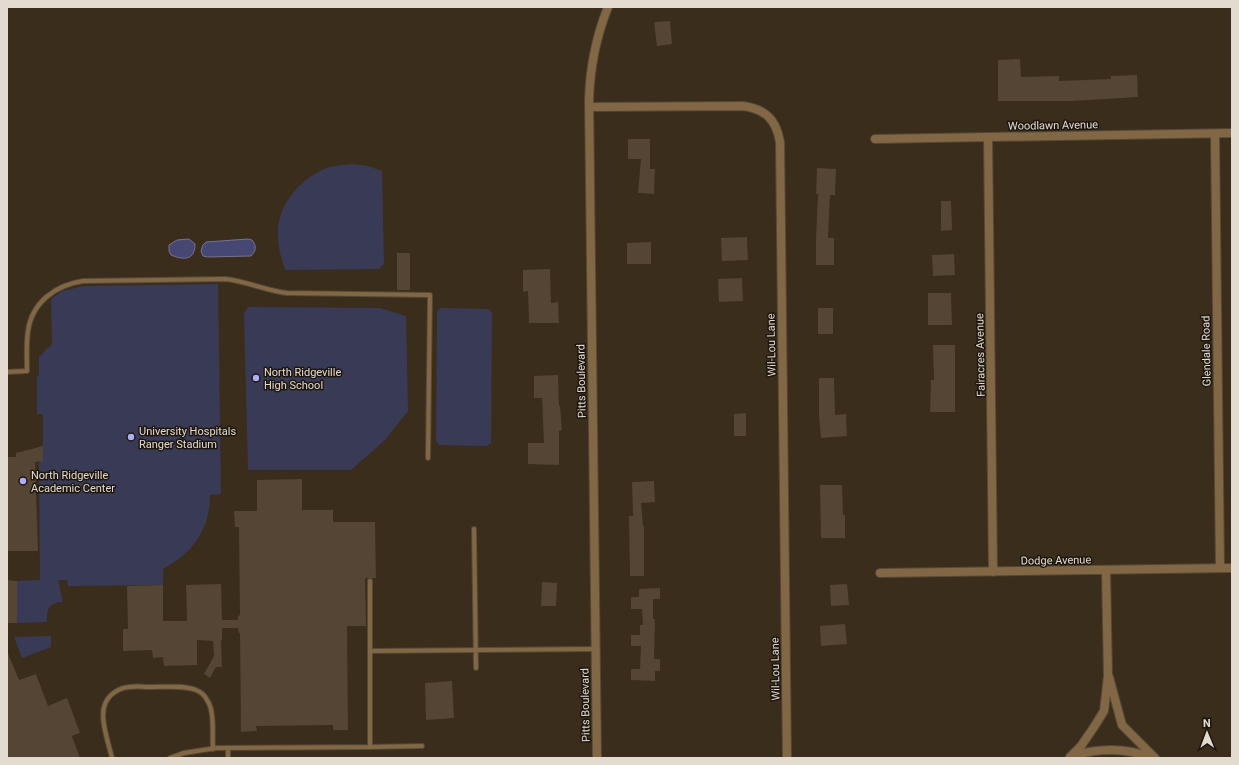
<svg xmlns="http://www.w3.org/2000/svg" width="1239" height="765" font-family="Roboto,sans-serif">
  <rect width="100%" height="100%" fill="#3a2d1c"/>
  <path fill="#393a56" d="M354 164 368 166 382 171 384 264 379 269 285 270C282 259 278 249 278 237 276 209 296 183 320 171 331 165 343 165 354 164Z
    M218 284 221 494 210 495C210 529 193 553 163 569V585L68 586 67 580H58L63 602C48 603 47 609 47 622L17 623V581L40 580 39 461H43V414H37V376H39V357L52 344 51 299 62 291 84 286Z
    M248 307 380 308 406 316 408 411 385 440 351 470H248L244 314Z
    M440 308 488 309 492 313 491 443 487 446 439 445 436 441 437 312Z
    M51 636V647L22 658 14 637Z"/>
  <path fill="#474774" stroke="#767390" d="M189 239 195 244C195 261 183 260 171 255L169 251V245L177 240Z
    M248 239 252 240C257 246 256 251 251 256L208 257 203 256 201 251 203 245 206 242Z"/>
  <path fill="#544534" d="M670 21 672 44 657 46 654 22Z
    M1020 59 1021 77 1059 76V81L1111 79V76L1137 75 1138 97 1072 101H998V60Z
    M628 139H650V169H655L654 194 638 193 641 159H628Z
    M817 168 836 169 835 195H830L828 238H834V265H816V238L818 194H816Z
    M941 201H951L952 230 941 231Z
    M747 237 748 260 722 261 721 238Z
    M651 242V264H627V243Z
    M397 253H410V290H397Z
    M954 254 955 275 933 276 932 255Z
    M550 269 551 303 558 302 559 323H529L528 291 523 292V270Z
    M742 278 743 301 719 302 718 279Z
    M928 293H951L952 325H928Z
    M818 308H833V334H818Z
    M933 345H955V412H930L931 380H934Z
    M558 375 559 406H560L562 430 559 431V465L528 464V443H544L542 398H534V376Z
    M819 378H834L835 415 846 414 847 436 821 438 819 416Z
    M746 413V436H734V414Z
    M43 446V461L35 462 38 551H7V457H16V453Z
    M302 479V510H333V522H375L376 578H365L366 626H347L348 730H333V725L256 726 257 731 241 732 240 633H239L238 628H222V640H221L222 667H216L210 678 204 674 214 656 213 641 197 640V665L164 666 163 657 153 658 152 650 123 651V629H128L127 586 163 585V621H187L186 585 221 584 222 620H238V616L240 615 239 527H235L234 511H257V480Z
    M654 481 655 502 641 503 643 526H644V576H630L629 516H633L632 482Z
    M820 485H842L843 515H845V538H821Z
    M7 580 17 581V623H7Z
    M542 582 557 583 556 606H541Z
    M847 584 849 605 831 606 830 585Z
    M660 588V599H653V619H655L654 659H660V671H655V681L631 680V669H640L641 646H631V635H640V625H643L642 609H631V597H639V589Z
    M845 624 847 644 821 646 820 626Z
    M7 651 19 680 36 674 48 706 67 698 80 733 72 736 80 758H7Z
    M452 681 454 718 426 720 425 683Z"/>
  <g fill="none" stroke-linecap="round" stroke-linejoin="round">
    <defs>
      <path id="lane" d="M7 372 27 371C27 358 26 344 28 331 32 302 56 285 83 281L225 279C247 281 266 291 287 293L430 295 428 458
        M474 529 476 668
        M370 651V581
        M370 747 422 746
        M228 748V758
        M112 758C109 744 99 718 105 704 109 694 119 688 129 687 136 686 143 687 150 687 164 687 184 685 196 690 201 692 205 696 207 700 215 711 212 735 213 749
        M170 758 184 753 216 748 370 747V651L596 649"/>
      <path id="street" d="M589 107 743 106C765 109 776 119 780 142L787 758
        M1215 134 1220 568
        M988 137 993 572
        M875 139 1232 133
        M880 573 1232 568
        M1109 677 1122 725 1155 758
        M1072 756C1099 748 1125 747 1152 758
        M1070 757 1081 746 1094 727 1104 711 1108 676 1106 570
        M597 758 589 100C590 67 596 37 608 7"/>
    </defs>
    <use href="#lane" stroke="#554939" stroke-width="6"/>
    <use href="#street" stroke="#554939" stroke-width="10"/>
    <use href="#lane" stroke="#826744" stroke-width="4"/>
    <use href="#street" stroke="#826744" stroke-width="8"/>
  </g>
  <g fill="#adaefb" stroke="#1d160f" stroke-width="1.5">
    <circle cx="256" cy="378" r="4"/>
    <circle cx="131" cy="437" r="4"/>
    <circle cx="23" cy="481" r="4"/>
  </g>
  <g text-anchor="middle" stroke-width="3" stroke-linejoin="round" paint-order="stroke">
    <g font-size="11" fill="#e4dbd0" stroke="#1d160f">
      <text transform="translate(1053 125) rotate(-1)" y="4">Woodlawn Avenue</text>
      <text transform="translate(771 345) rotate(-91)" y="4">Wil-Lou Lane</text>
      <text transform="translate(1206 351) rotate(-91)" y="4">Glendale Road</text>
      <text transform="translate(980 355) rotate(-91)" y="4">Fairacres Avenue</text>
      <text transform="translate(581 381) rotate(-91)" y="4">Pitts Boulevard</text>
      <text transform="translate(1056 560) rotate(-1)" y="4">Dodge Avenue</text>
      <text transform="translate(775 669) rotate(-91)" y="4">Wil-Lou Lane</text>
      <text transform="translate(585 705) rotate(-91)" y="4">Pitts Boulevard</text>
    </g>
    <g font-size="11" fill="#e4dbd0" stroke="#1d160f" text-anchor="start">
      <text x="264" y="376">North Ridgeville<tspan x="264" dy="13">High School</tspan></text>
      <text x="139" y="435">University Hospitals<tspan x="139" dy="13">Ranger Stadium</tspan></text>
      <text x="31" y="479">North Ridgeville<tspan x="31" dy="13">Academic Center</tspan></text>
    </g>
  </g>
  <rect width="1239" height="765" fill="none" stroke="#e4dbd0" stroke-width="16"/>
  <g transform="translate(1207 733) rotate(359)" stroke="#1d160f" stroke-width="3" paint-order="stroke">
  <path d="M0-3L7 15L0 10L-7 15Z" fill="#e4dbd0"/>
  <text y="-6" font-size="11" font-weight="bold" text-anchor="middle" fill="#e4dbd0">N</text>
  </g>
</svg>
